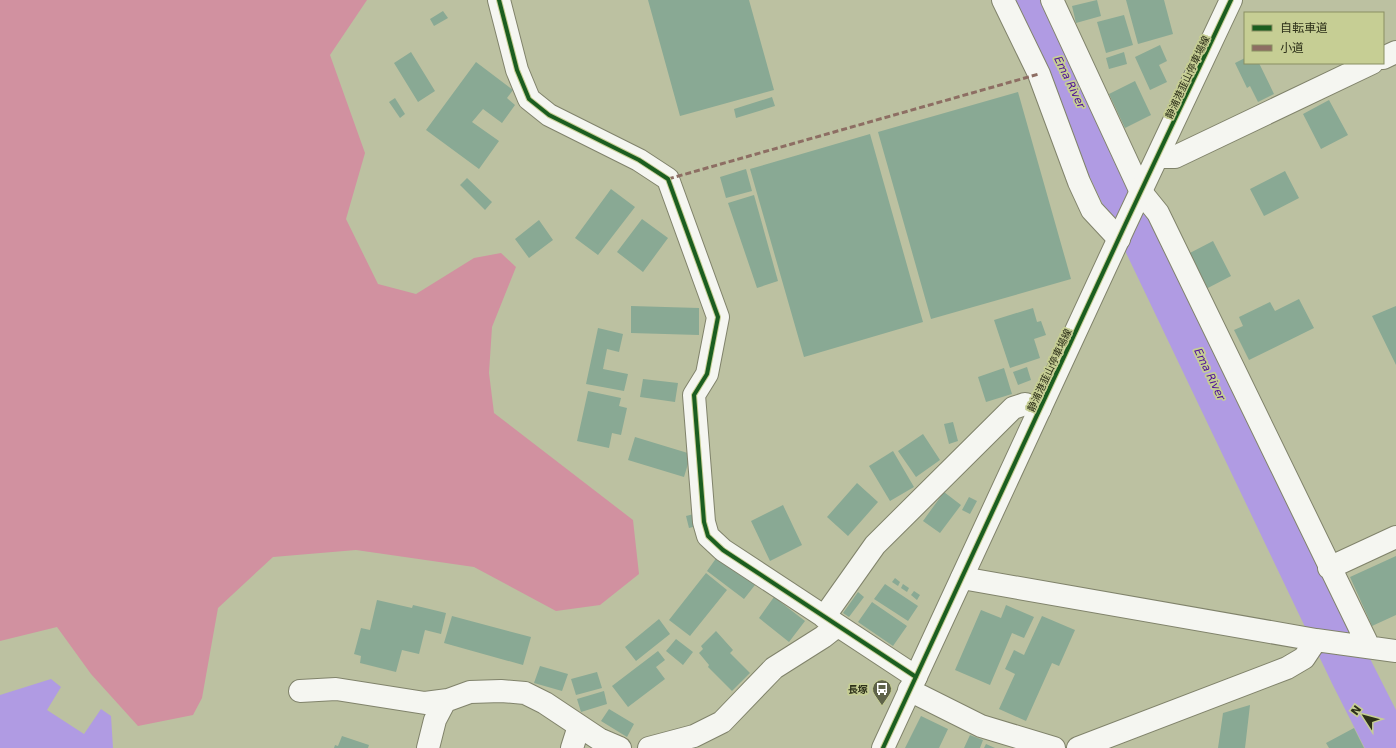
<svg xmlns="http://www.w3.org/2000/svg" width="1396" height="748" font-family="'DejaVu Sans','Noto Sans JP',sans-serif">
  <rect width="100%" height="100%" fill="#bcc1a1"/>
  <path fill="#d191a0" d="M0 0H367L330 55 365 153 346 219 378 284 416 294 474 258 501 253 516 267 492 327 489 373 494 413 633 520 639 574 600 605 556 611 474 567 356 550 273 557 218 608 202 698 193 715 138 726 91 674 57 627 0 641Z"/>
  <path fill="#b09be3" d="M51 679 61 687 47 710 84 734 101 709 111 716 113 748H0V695Z"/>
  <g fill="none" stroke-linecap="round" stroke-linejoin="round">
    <path stroke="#b09be3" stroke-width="45" d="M1030 0 1352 673 1390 748"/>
  </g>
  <path fill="#89a994" d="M648 0H749L774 90 680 116Z
    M1097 0 1101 16 1076 23 1072 6Z
    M1126 0H1164L1173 34 1138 44Z
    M443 11 448 18 434 26 430 19Z
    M1124 15 1133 45 1106 53 1097 22Z
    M1160 45 1167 61 1159 65 1167 82 1150 90 1135 57Z
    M411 52 435 91 418 102 394 63Z
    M1124 52 1127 64 1109 69 1106 58Z
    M1245 58V63H1259L1274 94 1258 102 1250 86 1247 88 1235 63Z
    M476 62 513 90 507 98 515 105 502 123 483 109 472 122 499 141 479 169 426 130Z
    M1135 81 1151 115 1125 128 1109 94Z
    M1018 92 1071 279 931 319 878 132Z
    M772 97 775 106 736 118 734 109Z
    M395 98 405 114 400 118 389 102Z
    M1329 100 1348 135 1321 149 1303 114Z
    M870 134 923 322 804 357 750 169Z
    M746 169 752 191 726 198 720 177Z
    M1285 171 1299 198 1264 216 1250 189Z
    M467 178 492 202 485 210 460 185Z
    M611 189 635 207 598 255 575 238Z
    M754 195 778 281 757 288 728 203Z
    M642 219 668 238 643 272 617 252Z
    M539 220 553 240 529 258 515 239Z
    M1213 241 1231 276 1204 290 1186 255Z
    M1299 299 1314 328 1249 360 1234 330 1243 326 1239 317 1270 302 1275 311Z
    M631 306 699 308V335L631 333Z
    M1396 306V365L1372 316Z
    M1033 308 1037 322 1041 321 1046 335 1034 339 1040 358 1010 368 994 320Z
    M598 328 623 334 619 352 607 349 603 369 628 374 624 391 586 384Z
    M1027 367 1031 380 1018 385 1013 372Z
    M1004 368 1012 394 986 402 978 377Z
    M643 379 678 383 675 402 640 397Z
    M588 391 621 398 619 406 627 408 621 435 612 433 609 448 577 441Z
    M953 422 958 441 949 444 944 424Z
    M923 434 940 460 916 477 898 451Z
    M635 437 691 454 684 477 628 460Z
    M893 451 914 487 890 501 869 466Z
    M857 483 878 502 848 536 827 517Z
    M944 492 961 505 940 533 923 521Z
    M969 497 977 501 970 514 962 510Z
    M783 505 802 545 770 561 751 521Z
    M694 514 697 526 689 528 686 516Z
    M1396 556V615L1372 626 1350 577Z
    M717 557 755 585 744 599 707 571Z
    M706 573 727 590 690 636 669 620Z
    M895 578 900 582 898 586 892 582Z
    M885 584 918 606 908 621 874 599Z
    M903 584 909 588 907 592 901 588Z
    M914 591 920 595 917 600 911 595Z
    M858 592 864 597 849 617 843 613Z
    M774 597 805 621 789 642 759 618Z
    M377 600 412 608 413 605 446 613 441 634 425 630 419 654 402 650 396 672 360 663 361 656 354 654 361 628 370 630Z
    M872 602 907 626 893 646 858 622Z
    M1006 605 1034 617 1024 638 1012 633 990 685 955 670 981 610 1001 618Z
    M452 616 531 637 523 665 444 643Z
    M1042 616 1075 630 1059 666 1052 663 1026 721 999 709 1015 674 1005 669 1014 650 1024 655Z
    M659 619 670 634 636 661 625 647Z
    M716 631 733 650 730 653 750 673 732 691 708 667 709 665 699 653 703 649 701 646Z
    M676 639 693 652 683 665 666 651Z
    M658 651 665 660 656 667 665 679 628 707 612 686Z
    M540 666 568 674 562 691 534 683Z
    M597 672 602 688 576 695 571 679Z
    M604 691 607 704 581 712 577 699Z
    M1250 705 1245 748H1218L1223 713Z
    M609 709 634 724 627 737 601 721Z
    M921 716 948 729 939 748H905Z
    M1354 728 1364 748H1329L1326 743Z
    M970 735 983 740 980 748H964Z
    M342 736 369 745 368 748H334L335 745 338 746Z
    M986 744 995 748H984Z"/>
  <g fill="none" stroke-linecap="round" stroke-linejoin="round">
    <defs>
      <path id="minor" d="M499 0 517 70 529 99 549 115 639 160 668 179 718 317 707 374 694 395 704 522 708 536 723 550 916 677
        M1003 0 1039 74 1079 182 1092 210 1119 239
        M1052 0 1141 192 1158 213 1369 647
        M1383 58 1396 52
        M1158 157H1175L1372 63
        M1329 568 1396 537
        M962 578 1316 640 1396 651
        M824 617 875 545 1013 408 1025 404 1040 409
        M909 690 981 726 1054 748
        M300 691 336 689 425 703 448 700 470 692 501 691 525 693 545 703 599 739 620 748
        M428 748 435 720 445 701
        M572 748 579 726
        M649 748 694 736 722 722 774 668 823 637 837 626
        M1078 748 1287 668 1304 658 1316 640"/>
      <path id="major" d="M883 748 1125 225 1231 0"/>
    </defs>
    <use href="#minor" stroke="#80836b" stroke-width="24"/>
    <use href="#major" stroke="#80836b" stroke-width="24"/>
    <use href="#minor" stroke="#f5f6f1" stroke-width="22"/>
    <use href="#major" stroke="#f5f6f1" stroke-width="22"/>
    <path stroke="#8d6e63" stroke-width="3" stroke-dasharray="6 3" stroke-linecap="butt" d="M668 179 1039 74"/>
    <defs>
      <path id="cycleway" d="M499 0 517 70 529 99 549 115 639 160 668 179 718 317 707 374 694 395 704 522 708 536 723 550 916 677
        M883 748 1125 225 1231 0"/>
    </defs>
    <use href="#cycleway" stroke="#c6ce94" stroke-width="6"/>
    <use href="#cycleway" stroke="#1b5e20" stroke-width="4"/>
  </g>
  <defs>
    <symbol id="bus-pin" viewBox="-11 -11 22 30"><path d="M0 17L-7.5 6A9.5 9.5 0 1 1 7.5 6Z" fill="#5f6349" stroke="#c6ce94"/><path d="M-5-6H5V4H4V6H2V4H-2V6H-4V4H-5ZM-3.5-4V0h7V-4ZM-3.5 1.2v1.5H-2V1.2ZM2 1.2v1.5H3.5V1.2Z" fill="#fff"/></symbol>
  </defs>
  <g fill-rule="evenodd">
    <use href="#bus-pin" x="871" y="678" width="22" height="30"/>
  </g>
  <g text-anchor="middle" stroke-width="3.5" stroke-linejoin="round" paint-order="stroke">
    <g font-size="10" fill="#2d3019" stroke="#c6ce94">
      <text transform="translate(1187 77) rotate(-65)" y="4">静浦港韮山停車場線</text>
      <text transform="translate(1049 370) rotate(-65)" y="4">静浦港韮山停車場線</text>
    </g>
    <g font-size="10" font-weight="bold" fill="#2d3019" stroke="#c6ce94" text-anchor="end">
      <text x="868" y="693">長塚</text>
    </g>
    <g font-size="11" font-style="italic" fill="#4c0c99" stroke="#c6ce94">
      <text transform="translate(1070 82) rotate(64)" y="4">Ema River</text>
      <text transform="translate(1210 374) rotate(64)" y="4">Ema River</text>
    </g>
  </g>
  <rect x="1244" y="12" width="140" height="52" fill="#c6ce94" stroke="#898f63"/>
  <rect x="1252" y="25" width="20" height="6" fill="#1b5e20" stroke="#898f63"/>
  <text x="1280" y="32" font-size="12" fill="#2d3019">自転車道</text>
  <rect x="1252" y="45" width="20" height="6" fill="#8d6e63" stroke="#898f63"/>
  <text x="1280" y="52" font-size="12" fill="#2d3019">小道</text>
  <g transform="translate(1364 716) rotate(306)" stroke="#c6ce94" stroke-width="3" paint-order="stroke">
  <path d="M0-3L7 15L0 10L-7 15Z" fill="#2d3019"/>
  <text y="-6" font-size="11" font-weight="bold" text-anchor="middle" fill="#2d3019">N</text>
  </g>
</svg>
